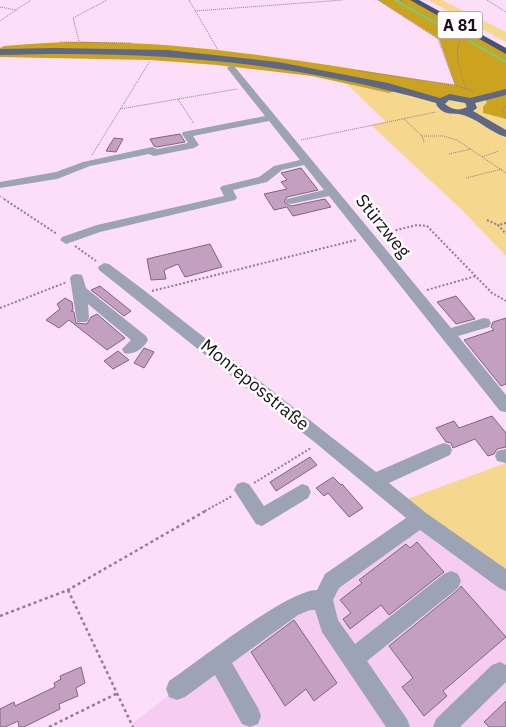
<svg xmlns="http://www.w3.org/2000/svg" width="506" height="727" font-family="'IBM Plex Sans',sans-serif">
  <rect width="100%" height="100%" fill="#fcdef8"/>
  <path fill="#f7ccf2" d="M420 519 506 581V727H133V723L177 689 309 600Z"/>
  <path fill="#f5d88d" d="M428 0H442L506 32V42Z
    M346 83 389 93 402 89 443 99 483 97 487 102 483 113 506 119V256L462 210 371 125 386 122Z
    M506 463V581L399 502Z"/>
  <path fill="#cca31e" d="M378 0H414L506 51V119L483 113V107L487 102 483 97 469 101 443 99 402 89 389 93 312 76 217 65 150 60 0 57V48L4 46C34 44 63 41 92 42 213 43 335 67 455 85L439 39Z"/>
  <g fill="none" stroke-linecap="round" stroke-linejoin="round">
    <path stroke="#6dd084" stroke-width="2" d="M395 0 460 37
      M469 41 506 62"/>
  </g>
  <path fill="#c4a0c0" stroke="#836380" d="M180 134 185 142 157 147 154 146 150 139Z
    M114 138 123 139 116 152 106 151Z
    M301 168 318 190 287 197 284 202 291 206 325 199 331 207 293 216 287 207 274 210 264 194 287 189 281 182 287 180 281 173Z
    M210 244 222 267 185 277 178 264 164 270 166 279 151 280 147 259Z
    M100 286 131 311 124 316 91 290Z
    M456 296 475 319 456 324 437 302Z
    M65 298 72 302 73 310 71 311 74 312 76 323 87 324 91 317 97 314 125 338 107 350 69 320 59 328 46 320 60 309 57 304Z
    M506 318V384L501 386 464 340 494 330 491 327 493 322Z
    M144 348 154 352 144 368 134 363Z
    M118 351 129 360 113 369 104 361Z
    M492 416 506 433V447L497 449 494 454 488 456 475 439 453 448 451 443 446 442 436 428 454 421 459 428Z
    M310 457 317 465 276 491 270 482Z
    M333 477 341 485 342 484 363 508 349 517 328 493 324 496 316 488Z
    M417 542 444 572 389 615 381 605 350 629 343 619 351 613 340 600 362 583 359 580 406 544 410 548Z
    M461 586 506 637 443 691 447 696 424 716 402 687 413 678 389 646 459 589Z
    M294 620 337 683 314 701 306 689 285 706 251 652Z
    M81 667 85 683 76 688 78 696 59 704 60 709 24 727H19L18 721 5 727H0V709L14 702 15 706 55 687 54 683 61 679 60 676Z
    M506 701V727H489L484 722Z"/>
  <g fill="none" stroke-linecap="round" stroke-linejoin="round">
    <path stroke="#927d90" stroke-width="1" stroke-dasharray="1 1" stroke-linecap="butt" d="M189 0 218 50
      M378 0 438 39 455 84
      M400 0 407 4
      M487 0 506 12
      M0 7 16 10 0 21
      M16 10 31 0
      M195 11 343 0
      M463 36C451 53 461 71 466 89
      M79 41 73 18 107 0
      M60 42 131 43
      M359 71 455 85 472 91
      M178 99 194 124
      M506 106 502 111 506 119
      M120 109 237 89
      M404 119 422 136 424 142
      M422 136H443L457 140 506 173
      M301 140 436 112
      M449 154 471 149
      M92 155 150 61
      M482 157 499 151
      M466 178 502 169
      M0 196 6 200"/>
    <path stroke="#927d90" stroke-width="2" stroke-dasharray="2 2" stroke-linecap="butt" d="M4 199 57 234
      M487 220 498 225
      M506 223 498 225 506 234
      M380 234 417 225 427 226 492 293 506 301
      M75 246 96 261
      M427 290 476 276
      M152 291 356 240
      M0 308 67 282
      M254 483 311 448
      M205 511 232 496"/>
    <path stroke="#927d90" stroke-width="2.5" stroke-dasharray="3 3" stroke-linecap="butt" d="M68 590 133 727
      M0 616 68 590 207 510
      M49 727 118 693"/>
    <path fill="#9ca3b4" fill-rule="evenodd" d="M231 65 234 66 451 328 484 318 489 319 491 323 489 327 458 336 506 395V412L500 411 329 196 291 204 287 203 285 201 287 199 324 190 304 165 282 170 267 182 233 190 237 198 235 200 100 232 66 244 60 240 62 237 97 225 224 196 220 188 222 186 259 177 274 166 300 160 269 121 193 136 199 145 194 148 154 156 149 154 90 166 57 179 0 188V182L56 172 83 162 152 147 157 149 188 143 182 134 183 132 265 116 227 68Z
      M104 263 109 264 145 291 376 472 438 445 444 443 450 445 452 450 450 455 389 483 426 513 506 569V591L499 588 420 530 339 588 333 600 338 620 355 644 444 574 451 571 458 574 461 581 458 588 367 661 407 719 410 727H386L322 632 315 610H310L298 615 232 663 258 708 261 716 258 724 250 727 242 724 215 675 185 697 177 700 169 697 166 689 169 681C199 661 287 590 317 590L325 574 406 518 318 445 99 270 98 267Z
      M77 274 82 275 86 288 146 336 148 340C144 348 133 356 124 353L122 349 131 340 88 304 89 318 87 322H77L70 278 72 275Z
      M506 449V463L497 461 495 456 497 451Z
      M243 482 249 484 264 506 302 484 308 486 311 492 308 498 262 526 256 524 234 490 237 484Z
      M500 662 506 665V682L460 727H433L436 719 492 665Z"/>
    <path fill="#5d6887" fill-rule="evenodd" d="M55 48 167 50 278 62 388 83 440 98 450 94 470 98 506 89V95L475 103 477 108 473 111 506 130V137C492 133 480 121 466 116 455 111 447 118 437 106L436 103C288 61 154 50 0 55V49ZM449 100 465 103 467 107C459 111 452 110 445 104Z"/>
    <path fill="#475376" fill-rule="evenodd" d="M410 0H419L506 48V54Z"/>
  </g>
  <g text-anchor="middle" stroke-width="5" stroke-linejoin="round" paint-order="stroke">
    <rect fill="#fff" stroke="#60575f" stroke-width="1" x="437.5" y="11.5" width="45" height="27" rx="4"/>
    <g font-size="16" font-weight="bold" fill="#1c0f1b">
      <text x="460" y="31">A 81</text>
    </g>
    <g font-size="18" fill="#1c0f1b" stroke="#fff">
      <text transform="translate(383 226) rotate(51)" y="6">Stürzweg</text>
      <text transform="translate(255 385) rotate(39)" y="6">Monreposstraße</text>
    </g>
  </g>
</svg>
